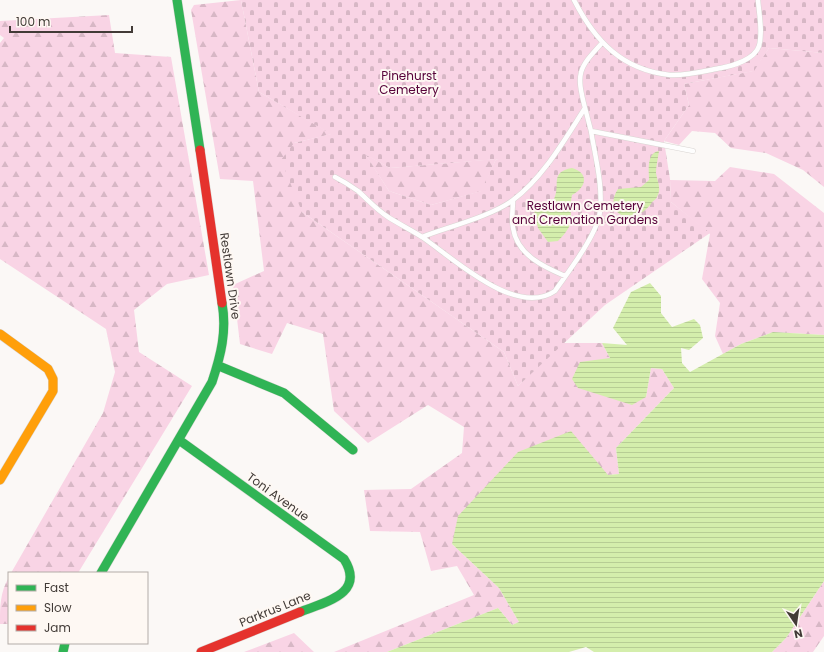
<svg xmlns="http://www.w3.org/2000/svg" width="824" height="652" font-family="Poppins,sans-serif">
  <defs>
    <pattern id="forest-firs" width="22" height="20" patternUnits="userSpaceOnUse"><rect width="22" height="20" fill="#f9d4e5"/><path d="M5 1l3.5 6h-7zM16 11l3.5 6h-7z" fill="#d7b7c5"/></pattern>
    <pattern id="cemetery-stones" width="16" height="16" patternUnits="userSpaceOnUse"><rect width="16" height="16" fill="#f9d4e5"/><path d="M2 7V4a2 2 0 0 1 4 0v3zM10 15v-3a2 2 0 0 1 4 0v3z" fill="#d7b7c5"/></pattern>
    <pattern id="water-rules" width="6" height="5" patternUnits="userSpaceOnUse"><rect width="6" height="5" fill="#d4eeac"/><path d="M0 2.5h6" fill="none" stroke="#b7cd95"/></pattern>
  </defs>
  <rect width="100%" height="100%" fill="#fbf8f6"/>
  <path fill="url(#forest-firs)" d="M241 0 259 92 332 134 294 143 302 212 504 352 518 386 562 343H602L610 358 646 397 651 368 662 369 674 388 616 448 619 474 608 475 452 544 499 588 519 622 512 625 498 608 387 652H334L474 595 457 566 431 571 420 532 370 531 364 490 411 489 462 453 464 427 428 405 368 443 334 411 323 334 287 323 272 354 240 344 233 285 264 271 253 181 220 179 191 10 194 5Z
    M109 15 115 53 171 57 209 275 167 284 134 310 139 352 192 386 78 573H11L103 413 115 372 106 329 0 259V43L4 38 0 35V21Z
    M769 48 824 53V187L803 170 766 153 731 148 715 133 692 131 679 145 664 141 689 105 684 84 753 71Z
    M365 154 390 168 496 159 482 191 431 205 389 191Z
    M730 167 774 174 824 213V335L773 332 741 344 723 354 715 336 720 303 702 279 710 234 671 202 670 180 715 181Z
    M9 577V624H0C0 607 0 592 9 577Z
    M824 581V636L813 652H772L786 638Z
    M294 633 314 652H244Z"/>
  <path fill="url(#cemetery-stones)" fill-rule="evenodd" d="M241 0H824V53L769 48 754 71 684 84 689 105 664 141 670 179 671 202 710 233 605 305 518 386 504 352 302 212 281 160 294 143 331 134 259 92ZM366 155 390 168 499 159H496L481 191 431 205 389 191Z"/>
  <path fill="url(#water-rules)" d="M659 151C658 158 656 166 656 173 657 181 662 188 657 197 656 200 652 201 651 204 631 229 602 213 618 189L641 187 649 180C649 171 646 153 659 151Z
    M572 168C590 173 586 188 572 195 567 218 579 220 558 241L548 242 538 228 534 213 539 204 554 199C561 185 549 172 572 168Z
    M650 283 661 296V313L672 327 694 319 700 325 703 338 689 350 681 348 682 363 690 372 741 344 773 332 824 335V581L786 638 772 652H594L586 647 569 652H387L498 608 512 625 519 622 499 588 452 544 458 516 518 452 571 431 608 475 619 474 616 448 674 388 662 369 651 368 646 397 632 405 578 388 572 379 580 362 610 358 602 343 627 345 613 328 631 292Z"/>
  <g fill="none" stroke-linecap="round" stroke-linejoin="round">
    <defs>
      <path id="lane" d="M574 0C595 41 622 70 670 75 686 76 705 71 721 68 733 66 755 59 759 46 763 32 759 14 758 0
        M585 108C576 73 578 69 602 43
        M335 177C343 181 351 186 358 191 368 200 377 210 388 217 399 224 411 230 422 237 453 258 516 318 555 291 568 272 598 234 600 211 603 185 595 156 591 131L693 151
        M513 200C513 209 511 220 513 228 517 255 544 267 565 276
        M422 237C448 227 492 216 513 200 543 178 565 139 585 108L591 131"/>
      <path id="fast" d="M177 0 200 150
        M219 366 284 393 353 450
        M179 440 344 559C366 594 325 602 300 612
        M101 573 212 382C221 355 227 331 222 303
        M63 652 65 643"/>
      <path id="slow" d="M0 334 48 369 53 379V391L0 480"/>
      <path id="jam" d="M200 150 222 303
        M201 652 300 612"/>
    </defs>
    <use href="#lane" stroke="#d9d5d2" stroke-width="5.5"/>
    <use href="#fast" stroke="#d9d5d2" stroke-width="10"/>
    <use href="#slow" stroke="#d9d5d2" stroke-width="10"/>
    <use href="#jam" stroke="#d9d5d2" stroke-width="10"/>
    <use href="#lane" stroke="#fefefe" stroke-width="4.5"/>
    <use href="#fast" stroke="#30b455" stroke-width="9"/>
    <use href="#slow" stroke="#ff9f0a" stroke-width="9"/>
    <use href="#jam" stroke="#e5322d" stroke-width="9"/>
  </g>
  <g text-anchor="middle" stroke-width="4" stroke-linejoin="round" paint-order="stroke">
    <g font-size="12" fill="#57023a" stroke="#fef8f3">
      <text x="409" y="80">Pinehurst<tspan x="409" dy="14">Cemetery</tspan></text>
      <text x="585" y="210">Restlawn Cemetery<tspan x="585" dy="14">and Cremation Gardens</tspan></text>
    </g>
    <g font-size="12" fill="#423b37" stroke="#fef8f3">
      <text transform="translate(230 276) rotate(82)" y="4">Restlawn Drive</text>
      <text transform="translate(278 497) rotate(36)" y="4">Toni Avenue</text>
      <text transform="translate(275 609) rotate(-22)" y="4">Parkrus Lane</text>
    </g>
  </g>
  <rect x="8" y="572" width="140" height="72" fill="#fef8f3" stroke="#b3aca8"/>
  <rect x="16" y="585" width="20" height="6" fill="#30b455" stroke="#b3aca8"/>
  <text x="44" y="592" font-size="12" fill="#423b37">Fast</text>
  <rect x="16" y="605" width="20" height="6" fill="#ff9f0a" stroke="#b3aca8"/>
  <text x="44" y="612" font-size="12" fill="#423b37">Slow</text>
  <rect x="16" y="625" width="20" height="6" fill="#e5322d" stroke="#b3aca8"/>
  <text x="44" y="632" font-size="12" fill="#423b37">Jam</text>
  <g transform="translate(796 624) rotate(167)" stroke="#fef8f3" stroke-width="3" paint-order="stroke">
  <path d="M0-3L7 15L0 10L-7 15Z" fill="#423b37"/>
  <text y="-6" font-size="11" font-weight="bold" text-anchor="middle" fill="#423b37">N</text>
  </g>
  <path d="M10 26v6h122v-6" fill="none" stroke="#423b37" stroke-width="2"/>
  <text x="16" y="26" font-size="12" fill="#423b37" stroke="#fef8f3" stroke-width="3" paint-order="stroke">100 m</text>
</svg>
